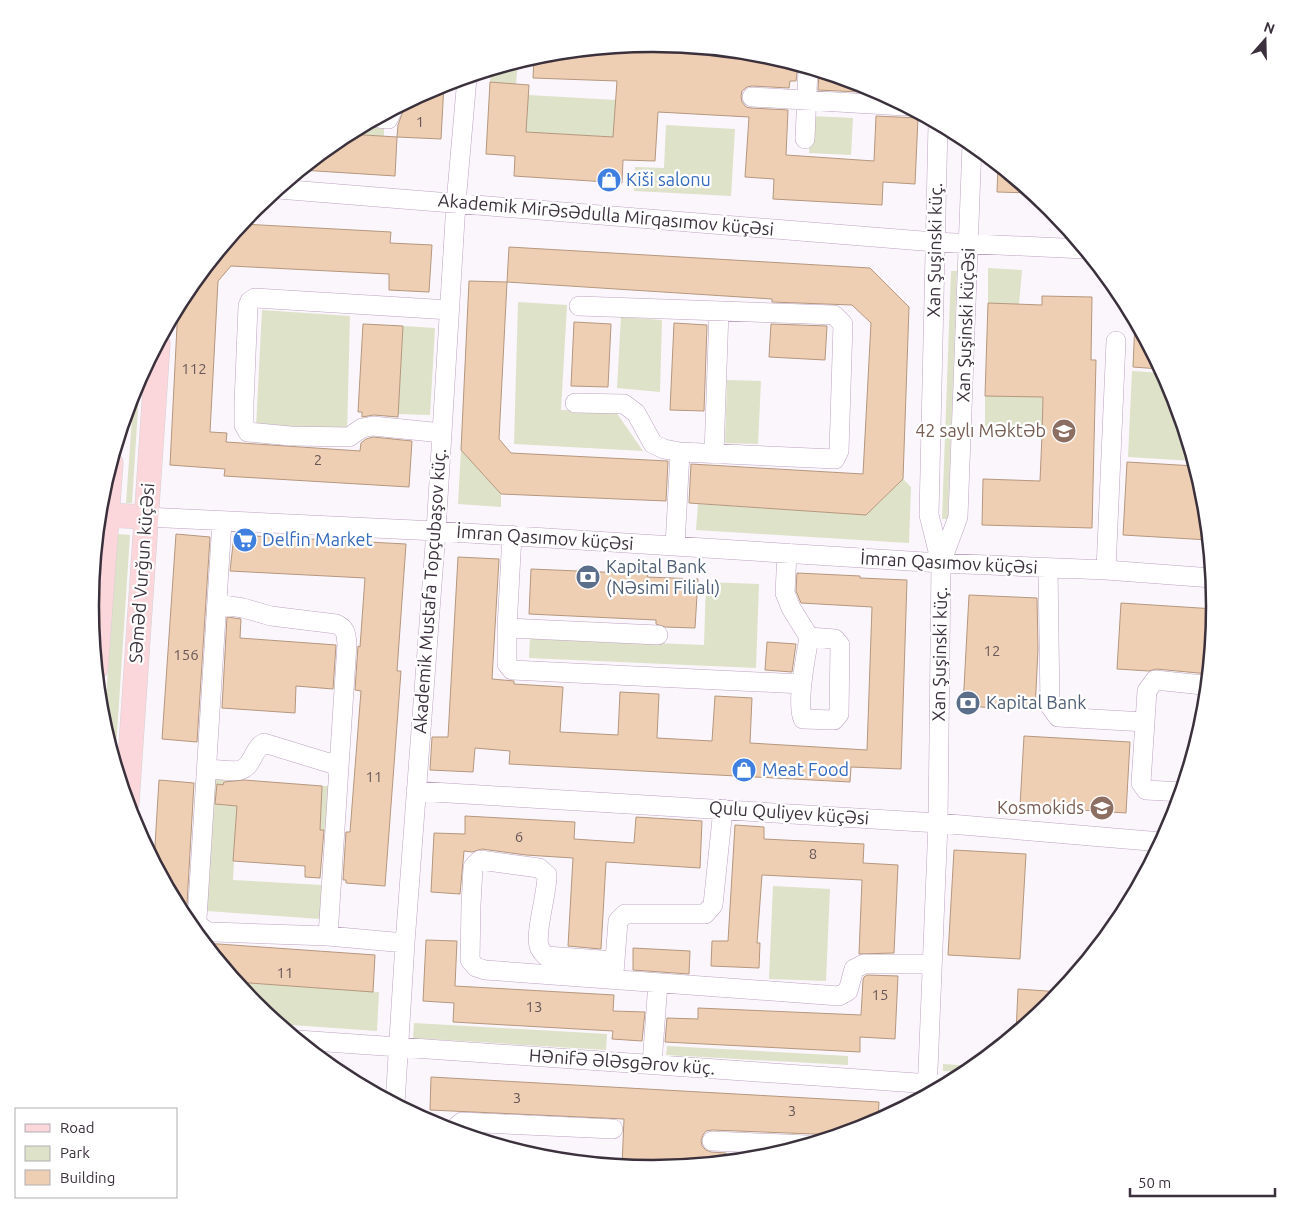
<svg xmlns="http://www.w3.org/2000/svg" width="1305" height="1213" font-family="Ubuntu,sans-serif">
  <rect width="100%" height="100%" fill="#fbf6fc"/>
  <path fill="#dee2c8" d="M518 62 516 84 490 82 491 70Z
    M528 95 616 100 613 137 526 132Z
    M384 115V136L348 134Z
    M811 116 853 118 851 155 809 153Z
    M666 125 735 129 731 196 634 191 635 167 664 168Z
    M988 268 1022 270 1019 304 988 303Z
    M951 271H957L948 519H942Z
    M518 302 567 305 561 410 616 412 643 451 514 444Z
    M262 310 350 316 347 434 256 427Z
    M621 317 662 320 660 392 617 388Z
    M403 326 435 328 430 415 398 414Z
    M1132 371 1163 373 1173 391 1194 461 1128 457Z
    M140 377 132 503H126L134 389Z
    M727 380 761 381 758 444 725 443Z
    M1043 388 1042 435 985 434V396Z
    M461 450 501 494V507L458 504Z
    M903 479 911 487 909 543 696 530 698 504 866 515Z
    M117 534 130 535 115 764 104 729Z
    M706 582 759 584 756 668 529 658 530 638 704 645Z
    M213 778 224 779 222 805 320 811 322 786H335L332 831 236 824 233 880 322 885 320 919 207 911Z
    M773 886 830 889 826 981 769 979Z
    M236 982 379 992 377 1031 278 1024 254 1004Z
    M414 1023 607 1034 606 1050 413 1038Z
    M667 1046 848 1056V1065L666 1055Z
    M943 1064 975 1066 968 1072 943 1071Z"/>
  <path fill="#efcfb3" stroke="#b4977e" d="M653 44 763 55 798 65 796 81H790L789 88 752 86 747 87 742 91 741 96 742 102 746 107 751 108 788 110 786 155 874 161 876 116 918 118 915 184 883 182 882 205 773 199 774 179 745 177 749 117 658 112 655 161 623 160 622 183 514 176 515 156 486 154 490 82 529 85 526 132 613 137 617 81 533 78 534 57 543 55Z
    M819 72 868 87 881 93 818 90Z
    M444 84 441 139 397 137 398 125 403 111 402 106Z
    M348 134 397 137 395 176 301 170 340 138Z
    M998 166 1014 178 1031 193 997 192Z
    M242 224 391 232 390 243 432 245 429 292 389 290V274L231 266 218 281 210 432 227 433 226 442 360 451 361 443 366 439 373 437 412 441 409 487 224 476 225 469 170 465 178 306 185 294Z
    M509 247 870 268 909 307 903 479 866 515 689 503 691 464 863 474 871 323 852 305 772 302V299L507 282Z
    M469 281 507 282 499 439 511 453 668 461 666 501 501 494 461 450Z
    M1042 296 1092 297 1091 360H1096L1092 528 982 525 983 479 1040 481 1042 435 1043 397 985 396 988 303 1042 305Z
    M1135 321 1147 343 1160 369 1133 367Z
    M574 322 611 324 608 387 571 386Z
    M674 323 707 325 704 411 670 410Z
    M363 324 403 326 398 417 374 415 362 417V412H358Z
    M771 324 827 326 825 360 769 357Z
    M1127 462 1195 466 1204 497 1209 540 1123 535Z
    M176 534 210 537 197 742 162 739Z
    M234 535 406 544 397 671H401L385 886 346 883V880H343L346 832H350L361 691 355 690 358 646 360 647 365 578 230 571Z
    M458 557 499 559 492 679 514 681V684L563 687 560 732 618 735 620 692 659 694 657 738 712 741 715 696 752 698 750 743 867 750 872 607 801 603 796 591 797 573 860 576V578L907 580 901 769 851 767 850 782 509 764 510 751 475 748 473 772 430 770 432 737H448Z
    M531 569 648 574 647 577 698 579 695 628 665 627 656 624V620L529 614Z
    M969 595 1037 598 1038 649 1035 710 963 706Z
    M1121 603 1215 609 1209 674 1156 669 1149 671 1117 669Z
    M227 617 241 619 240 638 336 645 333 689 296 686 295 713 222 708Z
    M767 642 796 644 792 672 765 670Z
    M1024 736 1130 742 1126 813 1020 806Z
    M159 780 194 783 186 921 154 862Z
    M244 780 322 786 320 830H324L320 878 305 877V866L233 861 237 806 215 804 217 784 223 785 224 782Z
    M465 816 575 822 574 839 634 843 636 817 702 821 700 868 606 862 601 949 568 946 573 858 526 855 482 849 472 852 464 851 460 894 431 892 434 833 465 834Z
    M735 825 764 827V839L864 844 863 863 898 865 894 953 859 954 862 880 762 875 757 943H760L759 968 711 966 712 941H728Z
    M954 850 1026 854 1020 959 948 955Z
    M426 940 457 941 455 986 614 995 613 1011 645 1012 642 1041 612 1039 613 1031 453 1022 454 1003 423 1001Z
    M204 943 375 955 373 992 236 982Z
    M633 948 690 951 689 974 633 970Z
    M867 975 898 976 895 1039 860 1037V1052L665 1042 667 1018 698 1019V1008L861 1015 863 980 864 977Z
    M1018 989 1061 992 1050 1005 1016 1033Z
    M431 1077 879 1102 878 1121 868 1127 839 1135 712 1130 706 1131 703 1135 701 1140 702 1146 706 1150 711 1152 726 1153V1162L652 1169 622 1166 624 1119 430 1110Z"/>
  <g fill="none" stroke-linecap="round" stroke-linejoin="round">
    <defs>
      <path id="minor" d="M752 97 904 106
        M378 118 388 119 392 111
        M805 139 808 69
        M278 189 935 242 1084 249
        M575 403 624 404 636 413 653 444 664 449 680 452 835 459 839 451 843 324 834 315 579 306
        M442 433 373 426 362 428 349 437 290 436 248 432 244 425V403L248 306 250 301 255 298 450 310
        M714 454 719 311
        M146 517 436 531 941 563 1106 570 1212 578
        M222 521 197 919 198 925 208 932H214L328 936 405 943
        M512 535 507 628 658 635
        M675 546 680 452
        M787 553 785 593 791 608 809 637
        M941 563 958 517 972 144
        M1048 568 1050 706 1058 717 1145 722
        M1106 570 1116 341
        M217 604 243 608 271 616 336 624C346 628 346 634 347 644L328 936
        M507 628V664L512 670 802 684
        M809 637 835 639 840 645 839 714 834 720 803 719C796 702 806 657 809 637Z
        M207 769C215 769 233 772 240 770 253 767 253 748 264 743L339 766
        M416 791 938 823 1161 842
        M1182 792 1146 790 1141 783 1147 691 1155 680 1203 685 1207 690
        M615 961 546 956C543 953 540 950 539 946 535 931 547 895 547 875L539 868 480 860 473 867 471 905 470 960 476 967 485 970 839 996 848 991 854 969 864 964H931
        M614 973 618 921 625 914H705L713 905 723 809
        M298 1040 946 1085
        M652 1064 658 983
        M927 1095 938 823 941 563 929 515 938 124
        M395 1104 405 943 436 531 456 203 467 78
        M455 1132 456 1127 462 1122 613 1129
        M712 1141 807 1145"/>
      <path id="major" d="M107 515 146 517
        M96 668 111 463
        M127 803 158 344"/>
    </defs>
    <use href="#minor" stroke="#bca3c0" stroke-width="20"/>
    <use href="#major" stroke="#d4d2d4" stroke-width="25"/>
    <use href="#minor" stroke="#fff" stroke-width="19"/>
    <use href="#major" stroke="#fbd6db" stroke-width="24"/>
  </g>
  <defs>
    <symbol id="shop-disc" viewBox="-11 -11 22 22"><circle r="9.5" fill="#3f7fe0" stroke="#fff"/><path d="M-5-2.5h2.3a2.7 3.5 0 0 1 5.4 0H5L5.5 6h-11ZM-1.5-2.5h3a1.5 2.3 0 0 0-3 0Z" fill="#fff"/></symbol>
    <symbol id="school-disc" viewBox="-11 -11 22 22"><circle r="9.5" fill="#8d6e63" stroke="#fff"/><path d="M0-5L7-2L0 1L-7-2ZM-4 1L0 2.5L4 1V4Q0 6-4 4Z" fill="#fff"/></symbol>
    <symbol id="supermarket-disc" viewBox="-11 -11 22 22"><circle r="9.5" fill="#3f7fe0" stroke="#fff"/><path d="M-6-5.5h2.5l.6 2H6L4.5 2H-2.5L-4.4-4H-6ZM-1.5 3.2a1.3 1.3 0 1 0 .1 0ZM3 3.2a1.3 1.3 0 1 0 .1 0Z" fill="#fff"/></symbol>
    <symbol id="bank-disc" viewBox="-11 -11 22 22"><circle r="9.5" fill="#5c6f8a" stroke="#fff"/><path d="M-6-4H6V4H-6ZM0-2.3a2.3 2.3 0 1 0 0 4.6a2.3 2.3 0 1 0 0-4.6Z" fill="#fff"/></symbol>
  </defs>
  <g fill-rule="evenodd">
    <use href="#shop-disc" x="595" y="166" width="28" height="28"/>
    <use href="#school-disc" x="1050" y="417" width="28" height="28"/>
    <use href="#supermarket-disc" x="231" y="526" width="28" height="28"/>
    <use href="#bank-disc" x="574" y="563" width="28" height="28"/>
    <use href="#bank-disc" x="954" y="689" width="28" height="28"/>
    <use href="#shop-disc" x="730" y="756" width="28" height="28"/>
    <use href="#school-disc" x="1088" y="794" width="28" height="28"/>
  </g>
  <g text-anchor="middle" stroke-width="4.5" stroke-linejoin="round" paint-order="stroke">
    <g font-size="15" fill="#68585a">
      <text x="420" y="127">1</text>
      <text x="194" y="374">112</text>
      <text x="318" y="465">2</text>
      <text x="992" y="656">12</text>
      <text x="186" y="660">156</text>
      <text x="374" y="782">11</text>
      <text x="519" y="842">6</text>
      <text x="813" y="859">8</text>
      <text x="285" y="978">11</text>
      <text x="880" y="1000">15</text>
      <text x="534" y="1012">13</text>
      <text x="517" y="1103">3</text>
      <text x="792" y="1116">3</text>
    </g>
    <g font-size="18" fill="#366cbe" stroke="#fff" text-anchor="start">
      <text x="626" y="186">Kiši salonu</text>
      <text x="262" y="546">Delfin Market</text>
      <text x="762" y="776">Meat Food</text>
    </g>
    <g font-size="18" fill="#3b313c" stroke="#fff">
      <text transform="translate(606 215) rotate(5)" y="6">Akademik Mirəsədulla Mirqasımov küçəsi</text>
      <text transform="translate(935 250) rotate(-89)" y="6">Xan Şuşinski küç.</text>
      <text transform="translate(966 325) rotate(-88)" y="6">Xan Şuşinski küçəsi</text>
      <text transform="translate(545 538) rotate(4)" y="6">İmran Qasımov küçəsi</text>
      <text transform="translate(949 563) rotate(3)" y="6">İmran Qasımov küçəsi</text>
      <text transform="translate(142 573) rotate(-86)" y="6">Səməd Vurğun küçəsi</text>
      <text transform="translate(430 591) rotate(-86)" y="6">Akademik Mustafa Topçubaşov küç.</text>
      <text transform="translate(940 654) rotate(-89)" y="6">Xan Şuşinski küç.</text>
      <text transform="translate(789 813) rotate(4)" y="6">Qulu Quliyev küçəsi</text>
      <text transform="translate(622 1062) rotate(4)" y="6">Hənifə Ələsgərov küç.</text>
    </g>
    <g font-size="18" fill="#785e54" stroke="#fff" text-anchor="end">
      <text x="1046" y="437">42 saylı Məktəb</text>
      <text x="1084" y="814">Kosmokids</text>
    </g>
    <g font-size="18" fill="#4e5e75" stroke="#fff" text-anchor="start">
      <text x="606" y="573">Kapital Bank<tspan x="606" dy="21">(Nəsimi Filialı)</tspan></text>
      <text x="986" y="709">Kapital Bank</text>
    </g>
  </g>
  <path d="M0 0H1305V1213H0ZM652 52H653A553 553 0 0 1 1206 605V607A553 553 0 0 1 653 1160H652A553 553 0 0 1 99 607V605A553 553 0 0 1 652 52Z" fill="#fff" fill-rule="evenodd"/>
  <path fill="none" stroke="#3b313c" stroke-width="2.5" d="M652 52H653A553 553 0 0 1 1206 605V607A553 553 0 0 1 653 1160H652A553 553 0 0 1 99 607V605A553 553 0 0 1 652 52Z"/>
  <rect x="15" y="1108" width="162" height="90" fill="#ffffff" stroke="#b1adb1"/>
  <rect x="25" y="1124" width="25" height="8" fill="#fbd6db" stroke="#b1adb1"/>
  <text x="60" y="1133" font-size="15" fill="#3b313c">Road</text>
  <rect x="25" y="1146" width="25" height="15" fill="#dee2c8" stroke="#b1adb1"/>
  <text x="60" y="1158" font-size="15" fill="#3b313c">Park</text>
  <rect x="25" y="1170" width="25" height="15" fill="#efcfb3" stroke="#b1adb1"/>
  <text x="60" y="1183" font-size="15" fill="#3b313c">Building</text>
  <g transform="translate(1265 40) rotate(20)" stroke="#ffffff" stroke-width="4" paint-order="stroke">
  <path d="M0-4L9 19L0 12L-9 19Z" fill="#3b313c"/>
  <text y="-8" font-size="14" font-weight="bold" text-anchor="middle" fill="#3b313c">N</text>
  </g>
  <path d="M1130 1188v8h145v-8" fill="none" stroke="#3b313c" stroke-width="2.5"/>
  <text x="1138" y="1188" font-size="15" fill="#3b313c" stroke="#ffffff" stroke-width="4" paint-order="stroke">50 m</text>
</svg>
